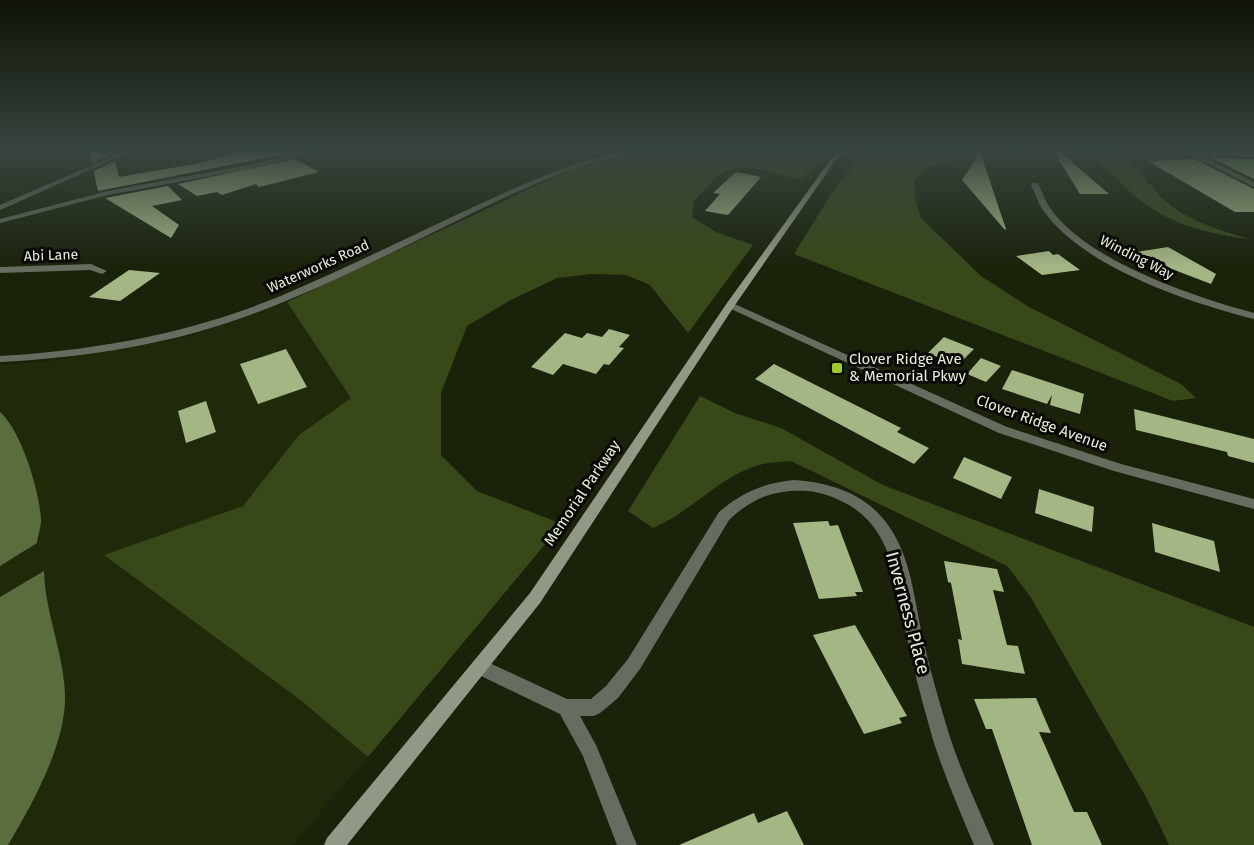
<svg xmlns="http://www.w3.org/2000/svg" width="1254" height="845" font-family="'Fira Sans',sans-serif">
  <rect width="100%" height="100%" fill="#1a220a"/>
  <path fill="#202a0b" d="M287 302 352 398 299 435 243 506 105 556 303 702 368 757 293 845H0V365L43 362 186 337Z"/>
  <path fill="#394819" d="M647 150H830L800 180C779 175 740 159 720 174 711 181 702 193 694 201L692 217 716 232 753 245 688 333 650 285 626 275 592 274 557 278 511 300 467 326 441 393V455L477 491 562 524 368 757 303 702 104 555 243 506 299 435 351 398 287 302 579 166Z
    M866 150H986L926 168 914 181 915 198 921 218 981 276 1029 307 1181 384 1196 398 1173 401 794 254 835 188Z
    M1066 150C1078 150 1096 146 1108 150 1132 157 1146 181 1162 198 1185 220 1219 230 1249 239 1214 235 1177 226 1148 206 1116 185 1107 154 1066 150Z
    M700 396 735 413 781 428 883 485 1254 627V845H1169L1147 799 1030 596 1007 566 791 461C782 462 772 462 763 464 721 474 692 512 653 528L628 511Z"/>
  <path fill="#5c6d3d" d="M0 412C21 430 40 492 41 520 41 527 38 535 37 543L0 566Z
    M44 571C45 612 63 651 65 693 67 742 33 803 8 845H0V597Z"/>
  <path fill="#a4b684" d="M90 150H111L113 154 92 163Z
    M247 150H276L285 154 98 191 96 183 94 171 115 161 119 177 200 163Z
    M1058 150 1109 194H1080L1054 152Z
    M980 152 1006 229 1005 230 962 180Z
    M1211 158 1254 159V179Z
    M295 159 319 172 259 187 256 184 222 195 217 192 197 196 178 184Z
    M1194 159 1254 189V212H1235L1148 161Z
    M736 172 761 177 728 215 705 211 720 194 713 193Z
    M168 186 182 200 152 206 179 225 171 238 105 198Z
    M1168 247 1216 274 1211 284 1130 253Z
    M1049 251 1053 255 1058 254 1080 270 1042 275 1016 256Z
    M129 270 160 273 120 301 89 297Z
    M609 329 630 335 619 347 624 348 609 365 604 364 596 374 563 364 553 375 531 367 565 333 582 338 587 333 602 337Z
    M944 337 974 349 957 366 928 353Z
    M286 349 307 387 258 404 240 364Z
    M981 358 1001 366 986 382 967 374Z
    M774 364 901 428 897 432 929 448 914 464 755 379Z
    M1012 370 1084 394 1080 414 1050 405 1052 395 1047 404 1002 389Z
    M206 401 216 432 186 443 178 411Z
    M1134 409 1254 439V463L1228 456 1227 452 1136 430Z
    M964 457 1012 477 1001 499 953 478Z
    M1039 489 1094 507 1092 532 1035 513Z
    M828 521 830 526 838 525 863 592H855L857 596 819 599 793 523Z
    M1152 523 1214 541 1220 572 1155 552Z
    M944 561 997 569 1004 592 993 590 1007 645 1018 646 1025 674 962 664 958 639 962 640 951 583 948 582Z
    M855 625 907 716 899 718 902 723 864 734 813 635Z
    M1036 698 1051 733 1039 732 1074 812H1087L1102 845H1032L992 729H986L974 699Z
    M787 811 804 845H679L754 813 758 823Z"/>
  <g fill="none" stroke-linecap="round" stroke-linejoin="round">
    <path fill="#676c60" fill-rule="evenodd" d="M794 480C824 482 855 490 877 512 911 546 913 595 923 639 930 670 939 701 948 731 960 770 978 807 994 845H974C957 804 939 764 928 722 920 694 913 666 907 638 897 591 896 533 849 505 836 498 822 492 807 491 775 489 752 498 729 520L640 669 618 698 600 713 594 716H580L596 745 637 845H617L583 756 560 714 475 673 473 667 475 661 481 659 567 699H591L606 686 628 659 719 512C742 492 764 483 794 480Z"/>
    <path fill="#676c60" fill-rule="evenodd" d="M127 150H135L0 210V205Z
      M313 150H322L254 168 108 195 0 223V219L108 191 254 164Z
      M625 150H635C621 158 600 160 584 165 559 173 536 184 512 194 418 238 326 290 227 323 154 347 77 358 0 362V356C98 350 192 333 283 295 341 270 399 242 456 215 511 189 566 164 625 150Z
      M1181 150 1254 153V157L1200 155 1254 182V187Z
      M1032 183H1038C1042 191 1045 201 1050 208 1087 261 1194 297 1254 313V319C1190 303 1082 267 1043 210 1038 203 1035 193 1031 185Z
      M91 264 107 271 102 274 90 270 0 273V267Z"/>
    <path fill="#676c60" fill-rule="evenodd" d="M730 302 1007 427 1121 464 1254 499V509L1114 471 999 433 727 307V303Z"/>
    <path fill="#919885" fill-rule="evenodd" d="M841 150H847L835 161 735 305 540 603 347 845H324L327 838 530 593 727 303 831 159Z"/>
  </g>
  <linearGradient id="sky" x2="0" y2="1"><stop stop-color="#0e1306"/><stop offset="0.56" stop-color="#38443e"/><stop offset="1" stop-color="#38443e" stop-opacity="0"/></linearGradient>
  <rect width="1254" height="268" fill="url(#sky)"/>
  <rect fill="#9eca2e" stroke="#070a03" stroke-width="2" x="831" y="362" width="12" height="12" rx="3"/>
  <g text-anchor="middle" stroke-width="6" stroke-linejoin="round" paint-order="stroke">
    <g font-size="14" fill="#e6eddd" stroke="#070a03">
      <text transform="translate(51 255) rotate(-2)" y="5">Abi Lane</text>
      <text transform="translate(1137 257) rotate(27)" y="5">Winding Way</text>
      <text transform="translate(318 266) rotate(-24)" y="5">Waterworks Road</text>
    </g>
    <g font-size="15" fill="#e6eddd" stroke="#070a03" text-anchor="start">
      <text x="849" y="364">Clover Ridge Ave<tspan x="849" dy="17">&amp; Memorial Pkwy</tspan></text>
    </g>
    <g font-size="15" fill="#e6eddd" stroke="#070a03">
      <text transform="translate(1042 423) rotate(20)" y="5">Clover Ridge Avenue</text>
      <text transform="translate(582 493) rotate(-56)" y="5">Memorial Parkway</text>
    </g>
    <g font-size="18" fill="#e6eddd" stroke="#070a03">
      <text transform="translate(908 613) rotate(75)" y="6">Inverness Place</text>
    </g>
  </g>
</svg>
